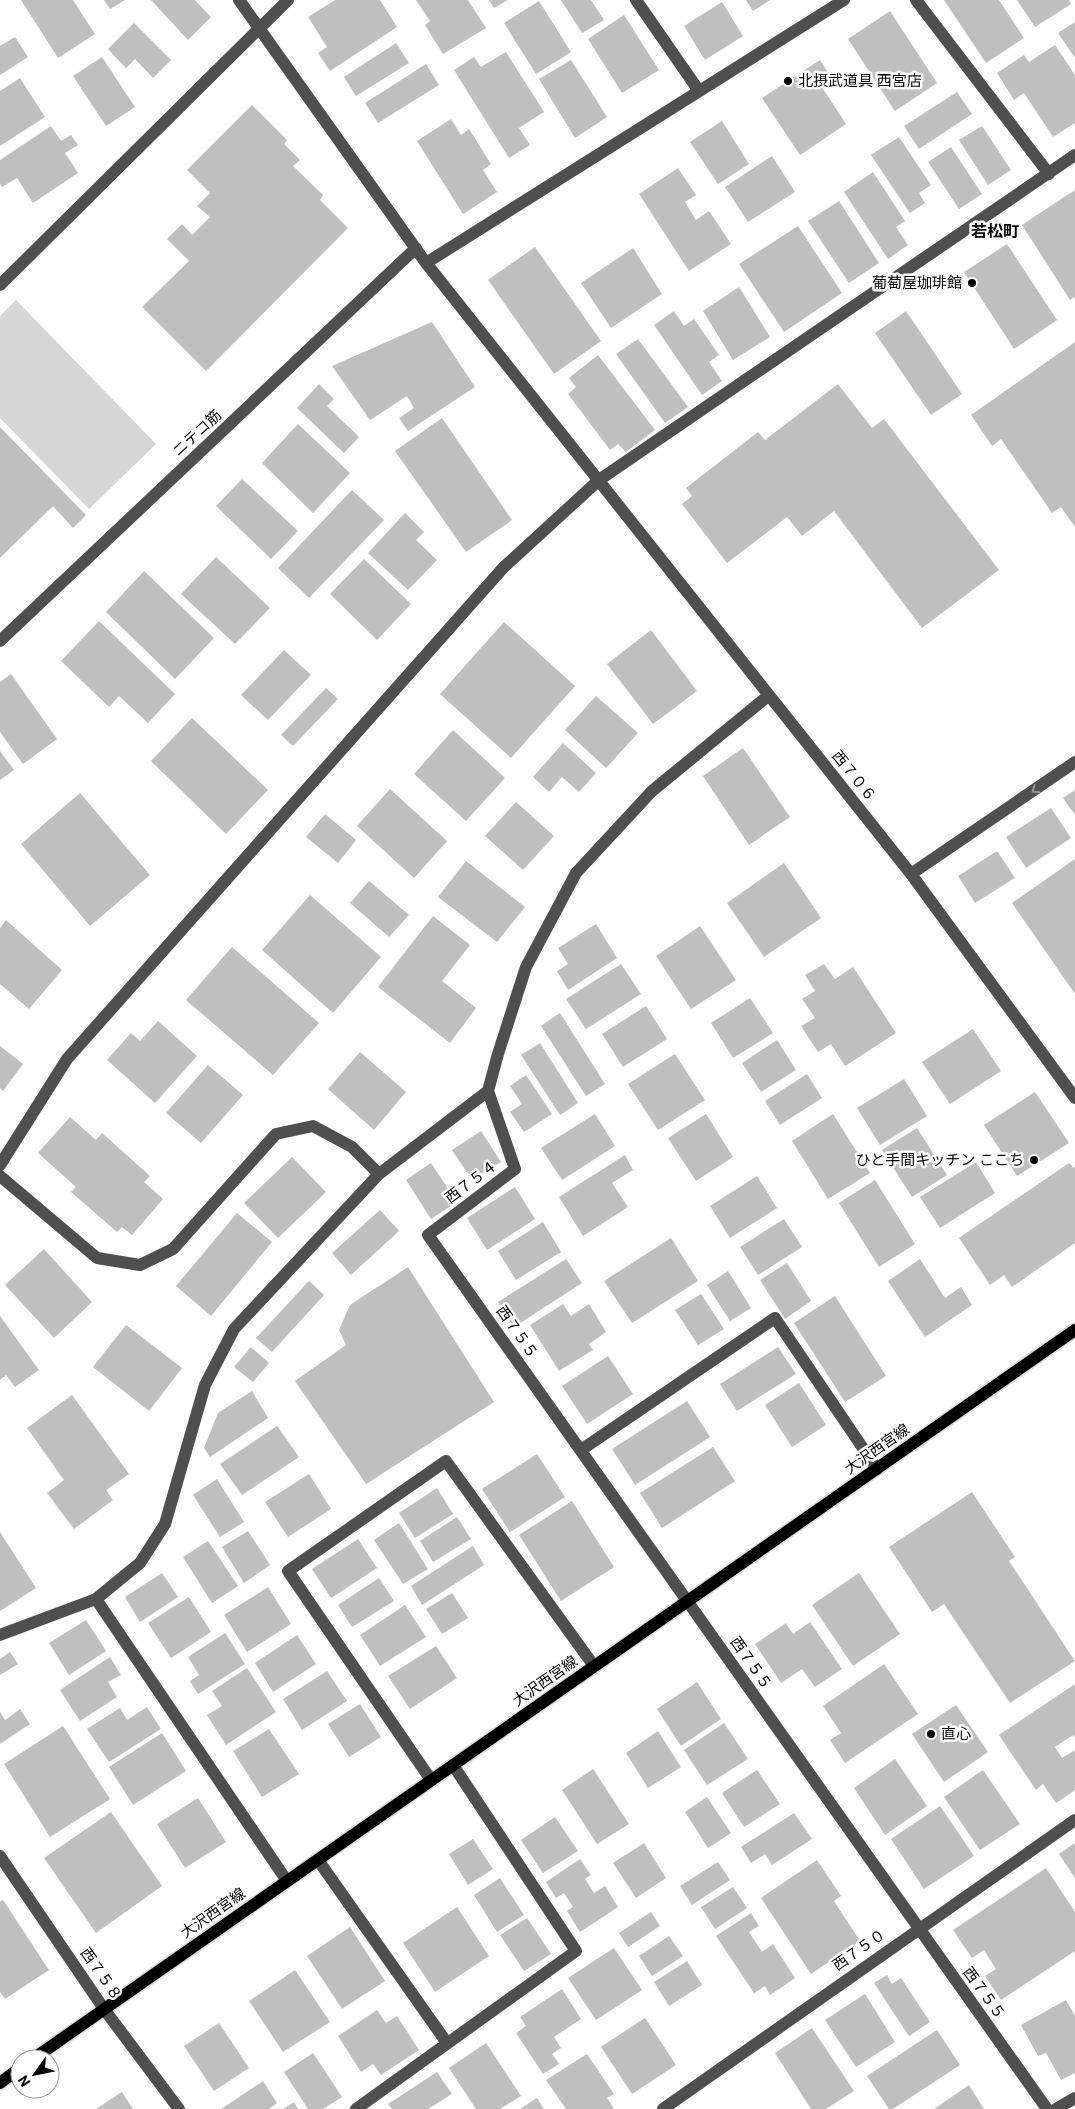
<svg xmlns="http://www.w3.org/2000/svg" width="1075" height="2109" font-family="Roboto,'Noto Sans JP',sans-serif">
  <rect width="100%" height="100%" fill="#fff"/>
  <path fill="#d6d6d6" d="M16 300 156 444 89 509 0 418V316Z"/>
  <path fill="#bfbfbf" d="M21 0H73L95 34 58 58Z
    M104 0H125L110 9Z
    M151 0H195L211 17 188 40Z
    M335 0H380L397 27 330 71 318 53 327 47 308 17Z
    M416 0H468L486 28 443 54 425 25 430 21Z
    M489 0H508L494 8Z
    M561 0H591L604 20 582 33Z
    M746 0H770L753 11Z
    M944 0H999L1024 38 986 63Z
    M1017 0H1069L1071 4 1035 27Z
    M539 1 571 52 536 74 504 23Z
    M722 2 743 36 705 60 684 26Z
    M890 11 937 83 895 111 848 39Z
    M624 15 659 70 622 93 588 39Z
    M1075 22V58L1058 33Z
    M134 23 171 60 153 78 135 59 126 68 108 49Z
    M15 37 28 57 0 75V46Z
    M396 43 409 63 356 96 344 77Z
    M1055 45 1075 75V123L1053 137 1024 93 1014 100 997 73 1024 55 1029 62Z
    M506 52 544 112 519 128 530 145 509 158 454 70 474 57 481 67Z
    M102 57 135 107 106 126 73 76Z
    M571 60 607 117 575 138 539 79Z
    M820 60 829 74 818 81 846 124 800 155 762 98Z
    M426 64 439 85 378 123 365 103Z
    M20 78 45 117 0 146V91Z
    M957 92 972 114 919 149 904 126Z
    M252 105 287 140 284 144 300 160 293 166 323 195 320 200 348 228 206 371 142 307 189 261 167 239 182 224 192 235 210 217 197 206 210 193 187 170Z
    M451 119 461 135 469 129 491 164 483 170 497 192 463 214 417 141Z
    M722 121 749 164 718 184 690 142Z
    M51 126 61 141 71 135 78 145 65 153 78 173 33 203 17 178 2 187 0 184V160Z
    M982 126 1011 170 988 185 959 140Z
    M899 137 931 185 919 193 925 203 910 213 871 155Z
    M951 147 982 194 959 209 928 162Z
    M772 156 795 192 748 222 725 187Z
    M678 168 696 195 685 202 696 220 709 211 731 244 689 271 639 194Z
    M873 172 905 221 896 227 908 245 888 259 844 192Z
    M1075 190V297L1070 300 1022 225Z
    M839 201 879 263 849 283 808 221Z
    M798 226 842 293 784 332 739 264Z
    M1007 244 1057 320 1014 349 964 272Z
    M535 247 601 341 554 374 488 280Z
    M633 248 662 294 611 328 581 283Z
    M739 287 770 337 733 360 703 311Z
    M674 311 684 326 694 319 719 355 709 362 722 381 702 395 654 325Z
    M906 311 962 394 931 415 875 333Z
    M432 322 475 387 408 431 399 418 414 408 407 396 370 420 332 366Z
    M638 339 688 407 665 423 616 354Z
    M1075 342V527L1061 507 1052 513 1001 439 992 446 971 415Z
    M598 355 655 430 626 452 618 444 610 450 568 394 576 387 569 378Z
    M319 384 334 399 327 406 359 437 344 453 297 408Z
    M838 384 872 428 884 419 999 570 922 628 834 511 802 536 787 517 727 563 682 504 692 496 686 488 758 432 765 440Z
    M442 418 512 520 466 552 395 451Z
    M298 424 350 473 313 513 262 463Z
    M0 427 86 515 73 528 53 506 0 558Z
    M242 479 298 531 271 559 216 506Z
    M352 490 384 520 309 598 278 568Z
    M405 513 424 532 416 540 437 560 408 590 368 553Z
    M216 557 270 608 235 644 181 594Z
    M364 559 411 604 377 640 330 594Z
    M144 571 214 638 175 679 106 612Z
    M99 621 175 694 148 723 119 696 109 707 61 661Z
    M504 622 575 686 511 758 440 694Z
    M651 630 697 691 653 724 607 664Z
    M284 650 311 675 268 720 241 695Z
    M11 674 57 739 23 764 0 732V682Z
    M326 688 338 699 293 746 281 735Z
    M596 696 638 733 606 768 565 730Z
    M192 718 268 790 226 834 151 761Z
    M453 730 505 778 466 821 414 774Z
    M563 743 596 773 579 792 562 777 549 792 533 777Z
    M743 748 790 817 749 845 703 776Z
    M0 751 14 770 0 780Z
    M390 789 447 841 414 878 357 826Z
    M1075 790V815L1063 798Z
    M80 793 150 875 90 926 21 844Z
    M516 802 554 836 523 870 485 836Z
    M1051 808 1071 838 1026 868 1006 837Z
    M325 814 356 840 338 863 306 837Z
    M997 851 1015 878 975 903 958 876Z
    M1075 859V994L1012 903Z
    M466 861 525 907 497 942 438 897Z
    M784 863 821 918 764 957 727 903Z
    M369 881 409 915 389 937 350 903Z
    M310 895 381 957 333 1013 262 950Z
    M433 916 470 945 442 981 476 1008 450 1043 378 987Z
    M6 920 62 970 29 1009 0 984V928Z
    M596 924 617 958 568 990 557 971 568 964 558 948Z
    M700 926 736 980 691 1009 656 956Z
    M232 947 319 1023 273 1075 186 1000Z
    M621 964 641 994 586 1029 566 999Z
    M824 964 835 979 853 967 896 1033 845 1066 831 1044 818 1052 801 1026 815 1018 802 999 815 991 805 975Z
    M750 998 773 1033 733 1058 711 1023Z
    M646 1006 667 1039 623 1067 602 1034Z
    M560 1013 605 1084 586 1096 541 1026Z
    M158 1021 197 1056 155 1103 107 1060 131 1033 140 1041Z
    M973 1029 1001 1071 950 1104 922 1062Z
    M777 1040 796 1070 761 1092 742 1063Z
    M540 1043 578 1103 560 1115 521 1055Z
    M0 1046 23 1064 3 1091 0 1088Z
    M360 1052 406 1092 374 1130 328 1089Z
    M675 1054 705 1100 658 1130 628 1084Z
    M208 1065 243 1095 201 1143 166 1113Z
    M807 1074 822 1098 780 1125 765 1101Z
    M526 1075 552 1114 524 1132 510 1112 522 1104 510 1086Z
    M904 1079 927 1116 880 1145 857 1108Z
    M1035 1092 1069 1143 1017 1176 984 1125Z
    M595 1114 615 1146 562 1180 541 1148Z
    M706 1114 733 1157 696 1181 668 1138Z
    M833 1114 870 1173 828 1199 792 1141Z
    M70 1117 96 1140 102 1133 150 1176 144 1182 163 1199 132 1235 122 1227 117 1232 71 1192 76 1187 38 1153Z
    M917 1128 947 1175 912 1197 882 1150Z
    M481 1131 501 1162 472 1180 452 1150Z
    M625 1155 633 1170 612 1183 628 1207 583 1236 559 1197Z
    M292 1157 326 1192 278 1238 244 1203Z
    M976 1162 995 1193 940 1228 920 1197Z
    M431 1163 457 1202 431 1219 406 1180Z
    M1069 1163 1074 1168 1075 1167V1243L1012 1287 1004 1275 990 1285 959 1238Z
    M757 1176 777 1208 730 1238 710 1206Z
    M875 1180 915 1244 879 1267 839 1203Z
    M515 1187 535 1219 487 1250 467 1218Z
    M380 1210 399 1231 351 1275 332 1253Z
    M237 1213 272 1242 211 1316 176 1286Z
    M784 1219 802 1247 758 1275 740 1247Z
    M543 1222 561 1252 516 1280 498 1251Z
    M671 1238 698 1281 632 1323 604 1281Z
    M44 1249 92 1302 54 1338 5 1285Z
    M566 1259 582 1283 514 1327 498 1302Z
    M920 1259 945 1298 961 1287 972 1305 925 1337 888 1281Z
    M787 1263 811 1301 785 1319 760 1280Z
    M408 1267 494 1402 366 1484 295 1381 346 1345 339 1330 350 1305Z
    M728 1271 751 1308 730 1321 707 1285Z
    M309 1281 324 1295 272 1352 256 1338Z
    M701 1294 724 1329 698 1345 675 1310Z
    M835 1296 886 1376 845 1402 794 1323Z
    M563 1304 571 1316 589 1304 606 1332 589 1344 593 1350 559 1371 530 1325Z
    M0 1316 39 1370 15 1387 6 1375 0 1380Z
    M126 1325 182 1368 149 1411 93 1367Z
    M251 1347 269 1363 253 1382 234 1367Z
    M778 1347 796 1374 737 1411 720 1384Z
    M608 1356 633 1394 587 1424 562 1386Z
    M799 1383 826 1425 792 1447 765 1405Z
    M252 1391 268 1418 210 1457 204 1448 218 1413Z
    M72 1395 129 1474 106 1490 113 1500 74 1529 47 1493 64 1480 27 1428Z
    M687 1401 710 1437 635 1485 612 1449Z
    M277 1426 299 1457 242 1495 220 1464Z
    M713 1447 735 1481 662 1528 640 1493Z
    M537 1454 565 1497 510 1532 482 1489Z
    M309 1474 331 1509 288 1537 265 1502Z
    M217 1479 244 1522 220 1537 193 1495Z
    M437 1488 453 1514 415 1538 399 1513Z
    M972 1492 1015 1557 1009 1561 1075 1661 1010 1703 944 1604 932 1612 889 1547Z
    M572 1501 614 1567 561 1601 519 1535Z
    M457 1517 471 1539 433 1562 420 1541Z
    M399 1523 428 1569 403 1584 374 1540Z
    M248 1531 270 1565 244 1583 222 1547Z
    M0 1532 36 1588 0 1611Z
    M358 1539 377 1568 331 1598 312 1569Z
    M208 1541 238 1586 212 1603 183 1557Z
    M473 1546 484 1565 422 1605 411 1586Z
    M162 1573 178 1597 140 1622 125 1597Z
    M859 1573 900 1634 853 1666 812 1605Z
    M379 1578 394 1601 352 1627 338 1605Z
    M268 1587 291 1624 247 1652 224 1615Z
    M452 1593 468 1618 442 1634 426 1609Z
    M189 1597 211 1632 171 1658 148 1623Z
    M405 1605 426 1637 380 1666 360 1635Z
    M86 1620 106 1651 69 1675 49 1643Z
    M810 1622 842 1669 815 1687 802 1669 781 1683 755 1644 786 1623 793 1634Z
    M225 1633 245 1664 198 1694 190 1681 199 1675 188 1657Z
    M297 1635 316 1664 273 1692 255 1663Z
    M436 1646 457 1678 410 1709 388 1676Z
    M10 1652 18 1664 0 1675V1659Z
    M110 1657 121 1675 108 1682 117 1697 80 1721 60 1690Z
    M884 1664 918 1714 845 1763 830 1740 841 1733 823 1706Z
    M247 1668 276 1712 226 1745 207 1715 222 1706 212 1691Z
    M327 1671 347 1701 302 1730 283 1699Z
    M697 1682 721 1719 681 1746 657 1709Z
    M1075 1684V1738L1073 1735 1055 1747 1062 1758 1075 1750V1790L1056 1803 1043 1784 1036 1790 999 1735Z
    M360 1704 381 1737 349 1757 328 1724Z
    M956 1705 988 1752 944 1782 912 1734Z
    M147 1707 161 1729 109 1762 87 1729 120 1708 127 1720Z
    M20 1709 30 1724 0 1744V1712L5 1720Z
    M724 1723 748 1759 707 1785 684 1750Z
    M63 1726 110 1799 50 1837 4 1764Z
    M269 1729 299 1774 262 1797 233 1751Z
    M658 1731 681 1767 648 1788 626 1753Z
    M162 1733 186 1771 133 1805 109 1767Z
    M895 1759 927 1806 885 1835 854 1788Z
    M593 1769 629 1824 597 1844 562 1790Z
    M757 1770 780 1804 744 1827 722 1793Z
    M983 1770 1020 1824 980 1850 944 1797Z
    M707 1797 731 1833 708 1848 685 1812Z
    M198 1798 226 1842 185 1868 157 1824Z
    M940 1806 974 1856 924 1889 891 1839Z
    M111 1812 162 1886 96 1933 44 1858Z
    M794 1813 812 1839 772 1865 765 1854 751 1863 741 1847Z
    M555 1817 578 1851 543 1873 521 1840Z
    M473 1839 493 1869 468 1885 449 1854Z
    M644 1843 666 1878 636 1898 613 1863Z
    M1075 1843V1878L1059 1854Z
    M580 1859 591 1875 585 1879 594 1893 605 1886 618 1907 580 1932 567 1911 573 1907 564 1893 556 1898 546 1882Z
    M817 1860 841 1896 834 1901 860 1941 811 1974 761 1898Z
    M718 1862 730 1880 692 1905 680 1886Z
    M1046 1868 1075 1912V1951L1001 2000 985 1976 996 1969 984 1950 972 1958 953 1930Z
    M500 1878 524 1915 497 1932 474 1895Z
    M733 1887 747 1908 715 1929 701 1907Z
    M3 1900 49 1970 5 1999 0 1992V1902Z
    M457 1907 489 1956 435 1992 403 1943Z
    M651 1912 660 1926 628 1947 619 1933Z
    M751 1913 759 1926 749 1932 762 1952 773 1944 795 1978 770 1995 765 1986 754 1993 716 1936Z
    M527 1918 551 1954 524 1971 500 1935Z
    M350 1927 385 1981 342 2009 307 1956Z
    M669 1936 683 1956 652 1976 639 1956Z
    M614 1948 642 1990 596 2020 568 1978Z
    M687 1961 702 1985 669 2006 654 1982Z
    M295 1970 330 2022 283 2052 249 2001Z
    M887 1975 892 1984 901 1978 930 2022 909 2036 874 1983Z
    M562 1989 581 2019 554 2037 561 2048 552 2054 559 2064 543 2074 516 2033 526 2026 520 2017Z
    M865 1994 895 2042 856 2067 825 2020Z
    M1066 2000 1075 2016V2073L1061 2080 1046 2053 1038 2056 1021 2025Z
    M377 2010 386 2023 397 2016 419 2050 381 2075 373 2064 361 2072 338 2036Z
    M645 2018 676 2065 632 2094 601 2047Z
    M219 2023 249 2068 214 2091 184 2046Z
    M812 2028 854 2091 826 2109H811L775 2053Z
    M937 2030 960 2065 893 2109H889L867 2076Z
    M486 2043 521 2096 500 2109H476L449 2068Z
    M313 2053 342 2097 323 2109H308L284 2072Z
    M587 2054 614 2094 607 2098 614 2109H566L546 2080Z
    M437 2072 452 2094 428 2109H392L388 2104Z
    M263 2081 277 2103 269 2109H221Z
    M969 2085 984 2109H934Z
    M122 2092 133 2109H96Z
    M537 2098 544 2109H520Z
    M294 2102 298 2109H283Z"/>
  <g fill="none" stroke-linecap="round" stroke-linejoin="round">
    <defs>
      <path id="major" d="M33 2059 1075 1330
        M0 2083 20 2068"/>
    </defs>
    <use href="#major" stroke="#dbdbdb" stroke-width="15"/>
    <path stroke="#4f4f4f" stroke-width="12" d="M239 0 426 263 911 874 1075 1098
      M636 0 699 91
      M916 0 1049 174
      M426 263 844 0
      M0 285 288 0
      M0 641 416 248
      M911 874 1075 762
      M488 1091 515 1169 428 1235 1047 2109
      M0 1165 67 1059 503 568 599 480 1075 155
      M0 1176 97 1258 140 1265 173 1249 276 1134 313 1126 352 1147 379 1174
      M581 1450 775 1318 877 1469
      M96 1599 287 1881
      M0 1635 96 1599 140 1563 165 1524 205 1385 234 1329 379 1174 488 1091 498 1054 526 967 576 873 652 791 768 696
      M431 1780 288 1571 446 1461 594 1666
      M0 1856 104 2009 179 2109
      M318 1860 447 2043
      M356 2109 576 1951 453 1765
      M663 2109 1075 1820
      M1056 2109 1075 2098"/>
    <use href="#major" stroke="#000" stroke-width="12"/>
  </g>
  <defs><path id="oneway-chevron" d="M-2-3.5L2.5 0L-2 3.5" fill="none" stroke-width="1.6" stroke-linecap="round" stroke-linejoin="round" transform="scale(1.25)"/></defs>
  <use stroke="#959595" href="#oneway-chevron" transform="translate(1035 790) rotate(146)"/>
  <g fill="#000" stroke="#fff" stroke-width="2">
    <circle cx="788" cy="81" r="5"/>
    <circle cx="972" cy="283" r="5"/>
    <circle cx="1034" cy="1160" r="5"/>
    <circle cx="931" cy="1734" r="5"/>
  </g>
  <g text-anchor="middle" stroke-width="5" stroke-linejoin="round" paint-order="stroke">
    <g font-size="15" fill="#000" stroke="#fff" text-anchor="start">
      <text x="798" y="86">北摂武道具 西宮店</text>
      <text x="962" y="288" text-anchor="end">葡萄屋珈琲館</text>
      <text x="1024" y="1165" text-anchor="end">ひと手間キッチン ここち</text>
      <text x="941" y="1739">直心</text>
    </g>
    <g font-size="15" fill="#000" stroke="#fff">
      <text transform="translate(197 433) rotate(-43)" y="5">ニテコ筋</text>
      <text transform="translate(854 776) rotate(51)" y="5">西７０６</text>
      <text transform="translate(471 1182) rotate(-37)" y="5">西７５４</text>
      <text transform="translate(517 1332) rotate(55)" y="5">西７５５</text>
      <text transform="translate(877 1449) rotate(-35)" y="5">大沢西宮線</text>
      <text transform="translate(751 1663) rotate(55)" y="5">西７５５</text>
      <text transform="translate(545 1681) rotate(-35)" y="5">大沢西宮線</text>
      <text transform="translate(213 1913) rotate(-35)" y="5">大沢西宮線</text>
      <text transform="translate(859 1950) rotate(-35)" y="5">西７５０</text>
      <text transform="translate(101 1974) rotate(55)" y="5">西７５８</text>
      <text transform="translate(984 1993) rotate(54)" y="5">西７５５</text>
    </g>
    <g font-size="16" font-weight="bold" fill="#000" stroke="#fff">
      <text x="995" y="237">若松町</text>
    </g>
  </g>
  <g transform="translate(35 2074) rotate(237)"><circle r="24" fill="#ffffff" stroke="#999999"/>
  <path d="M0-4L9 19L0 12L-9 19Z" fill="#000000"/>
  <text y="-8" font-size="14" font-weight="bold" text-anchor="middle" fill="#000000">N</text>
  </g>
</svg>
